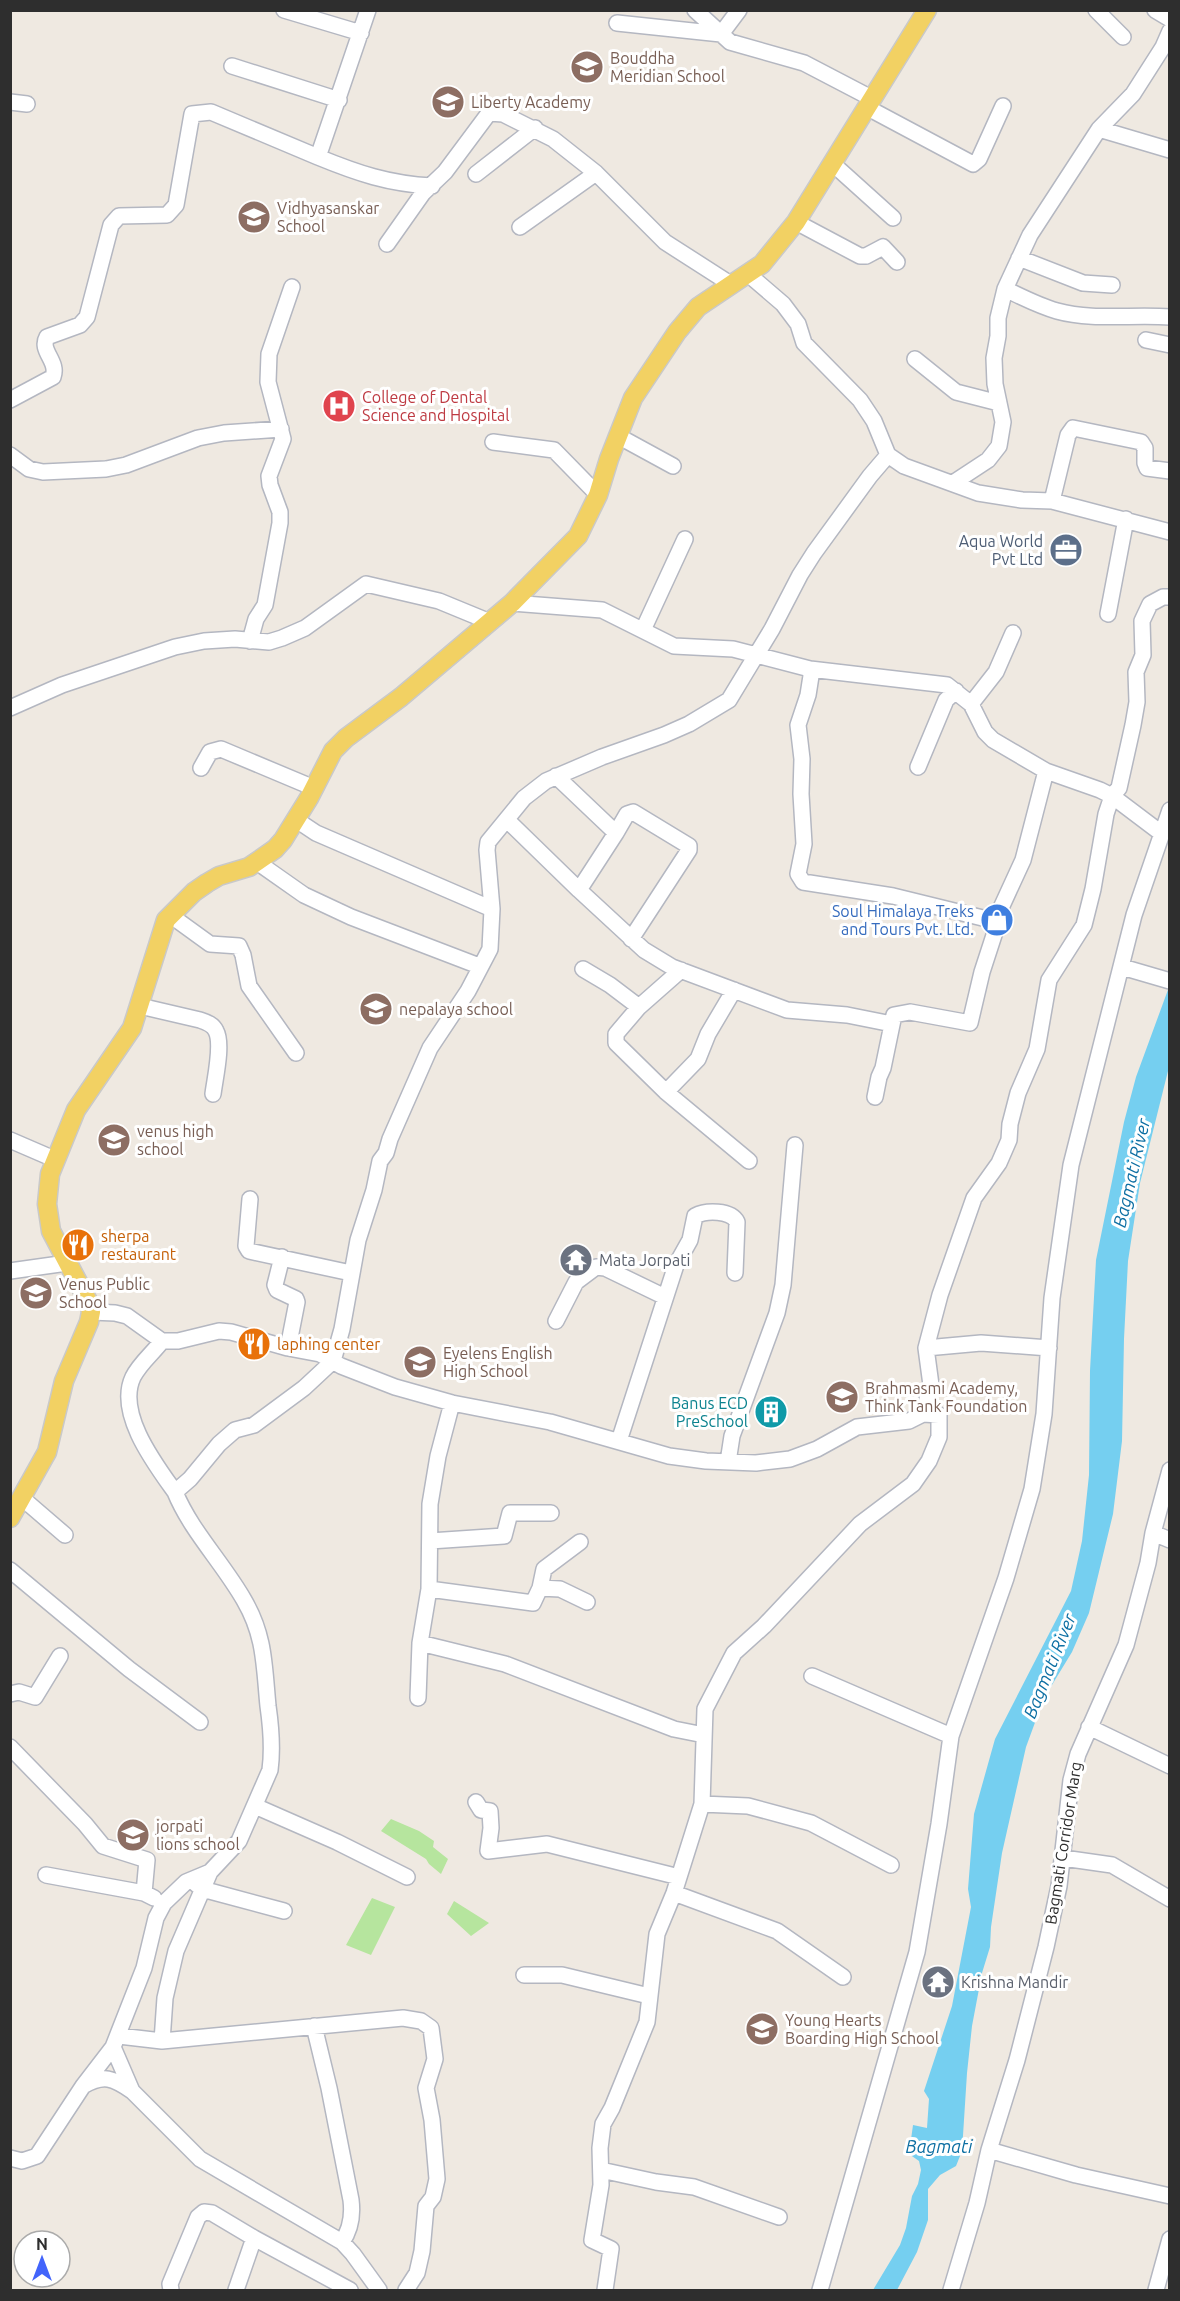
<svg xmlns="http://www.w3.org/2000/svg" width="1180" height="2301" font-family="Ubuntu,sans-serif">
  <rect width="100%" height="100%" fill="#efe9e1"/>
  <path fill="#b6e59e" d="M391 1819 419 1831 434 1841 433 1847 448 1859 441 1874 429 1864 426 1859 381 1831Z
    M372 1898 395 1907 371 1955 346 1945Z
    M454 1901 489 1923 471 1936 447 1914Z"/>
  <path fill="#75cff0" d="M1169 987V1067L1140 1183 1128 1261 1124 1339 1122 1441 1113 1514 1089 1613 1072 1652 1044 1698 1026 1747 1002 1853 991 1927 990 1947 982 1973 972 2026 967 2073 962 2151 956 2166 940 2175 928 2189V2220L917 2252 897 2290H873L900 2245 906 2228 912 2196 918 2184 921 2170 919 2161 909 2154 913 2125 927 2128 929 2099 924 2091 952 2006 971 1907 968 1889 974 1814 995 1739 1071 1591 1082 1541 1089 1475 1090 1371 1096 1260 1124 1122 1136 1077Z"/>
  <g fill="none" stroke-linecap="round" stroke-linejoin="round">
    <defs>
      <path id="minor" d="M284 10 361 33
        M368 10 318 157C357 173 389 184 432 186
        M695 10 730 42 804 63 873 99
        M1096 10 1123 37
        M1155 10 1170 19
        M617 23 721 34 739 10
        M232 66 339 100
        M10 102 27 104
        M868 108 973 164 979 159 1003 106
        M1099 129 1170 150
        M833 164 893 218
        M476 174 535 128
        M796 222 860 256H866L883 247 897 262
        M520 227 596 173
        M387 244 423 193 445 172 489 113 503 114 553 139 596 173 665 242 732 285
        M1019 258 1083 283 1112 285
        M748 274 783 304 798 324 804 343 860 400 874 421 888 455 904 466 978 493 1022 500 1052 501 1170 532
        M1005 289C1022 297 1039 306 1057 311 1093 321 1133 314 1170 317
        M1146 340 1170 345
        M915 359 956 392 999 403
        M10 400 53 377C59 361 39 351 47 337L80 325 87 317 111 225 119 216 167 215 176 205 192 114 211 112 318 157
        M618 436 673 466
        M493 442 554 450 598 495
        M10 455 29 469 43 472 106 469 126 465 198 438 224 433 281 429
        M953 483 988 460 999 446 1003 422 995 384 994 358 998 336V318L1005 289 1030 235 1099 129 1133 94 1163 47 1170 31
        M1052 501 1068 435 1073 428 1141 442 1145 448V463L1147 468 1170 471
        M512 603 602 610 674 646 733 649 810 669 947 685 971 704 985 732 993 740 1046 771 1100 790 1112 796 1161 833
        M1108 614 1126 519
        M643 630 685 539
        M250 641 256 619 265 605 280 523V512L270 485 269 476 283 439 268 382 269 354 292 287
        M810 669 811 676 808 695 798 725 802 759 801 794 804 844 798 874 803 882 893 896 995 921 996 929 982 972 970 1023 910 1012 894 1015 883 1068 879 1077 875 1097
        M971 704 996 672 1013 633
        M10 708 62 685 175 647 204 641 235 639 269 642 282 638 305 628 366 584 439 601 490 622
        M918 767 946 700 956 691
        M201 768 210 752 221 749 314 788
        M295 819 316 833 492 909
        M507 820 579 890 616 833 556 776
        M616 833 627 814 633 812 689 846V850L631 939
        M257 862 304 895 351 917 479 966
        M579 890 644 950 672 967 787 1010 847 1015 892 1024
        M170 915 210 944 239 946 243 955 249 986 296 1053
        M995 921 1023 860 1046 771
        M1122 967 1170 981
        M583 969 610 985 639 1007
        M681 970 639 1007 616 1034V1043L666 1092 749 1161
        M140 1006 200 1020C206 1022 213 1024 216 1031 223 1044 215 1078 213 1094
        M666 1092 698 1059 708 1034 734 990
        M10 1140 54 1159
        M250 1199 246 1246 249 1251 351 1273
        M282 1257 275 1285 277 1290 296 1299 297 1302 288 1348
        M10 1271 67 1263
        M91 1312 115 1313 127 1316 162 1341H178L219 1331 231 1332 288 1348 320 1354 341 1366 395 1387 452 1403 550 1422 669 1456 706 1461 756 1463 790 1459 817 1449 857 1427 909 1421 923 1414 931 1385 926 1348 981 1343 1049 1348
        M556 1321 576 1282 596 1267 605 1268 665 1297
        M162 1341C153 1353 140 1363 133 1377 116 1413 155 1464 175 1492
        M926 1348 940 1295 974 1198 999 1163 1009 1140 1010 1124 1018 1093 1037 1049 1049 980 1084 925 1093 889 1106 814 1112 796 1119 788 1133 725 1137 702 1136 672 1143 655 1142 621 1150 604 1163 597H1170
        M452 1403 438 1456 430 1504 429 1589 533 1603 540 1588 560 1589 587 1602
        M619 1441 676 1265 690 1240 695 1216C706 1210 731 1210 737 1222L735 1273
        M728 1462 732 1436 777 1313 783 1285 795 1145
        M22 1498 65 1535
        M1153 1533 1170 1540
        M430 1541 504 1536 510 1513H551
        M10 1570 129 1669 200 1722
        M540 1588 544 1569 580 1542
        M420 1643 505 1664 674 1729 704 1735
        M812 1676 951 1736
        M10 1694 19 1692 35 1697 60 1656
        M418 1698 420 1643 429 1589
        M1089 1727 1170 1766
        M10 1747 85 1824 103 1846 147 1860 144 1893
        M476 1802 481 1810 490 1811 491 1828 488 1851 547 1844 679 1877
        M702 1804 748 1806 811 1823 891 1865
        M255 1806 337 1842 407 1877
        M1063 1858 1112 1865 1170 1899
        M46 1875 144 1893 154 1898
        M196 1884 202 1889 284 1911
        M674 1893 777 1931 843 1977
        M524 1975H562L649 1996
        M314 2026 329 2088 351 2200C353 2216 351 2229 342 2242
        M119 2036 162 2041 403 2018 421 2021 431 2028 435 2059 426 2088 432 2120 437 2179 433 2197 426 2206 422 2251 417 2273 406 2290
        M162 2041 165 1998 176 1951 210 1872
        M83 2086C104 2074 113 2078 132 2091
        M989 2150 1076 2175 1170 2196
        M10 2158 22 2161 37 2156 83 2086 113 2047
        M601 2170 656 2182 694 2187 779 2217
        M171 2290 170 2284 198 2217 204 2212 212 2213 254 2238 350 2290
        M236 2290 254 2238
        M379 2290 353 2254 342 2242 200 2159 132 2091 113 2047 144 1968 156 1918 164 1903 186 1882 210 1872 239 1841 270 1770C273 1748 271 1727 268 1706 264 1665 265 1636 244 1600 223 1563 191 1531 175 1492L190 1479 219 1444 235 1430 254 1425 304 1388 333 1361 342 1329 358 1240 374 1190 380 1161 386 1153 390 1139 430 1048 468 991 490 949 492 909 487 850 488 842 524 798 546 781 602 757 664 735 689 724 729 700 772 629 800 575 814 553 870 476 888 455
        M605 2290 611 2249 592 2240 601 2185 600 2148 603 2124 612 2108 647 2022 657 1934 674 1893 702 1804 705 1709 734 1653 764 1626 860 1524 913 1484 929 1461 939 1437V1415L923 1414
        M820 2290 917 1952 939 1824 951 1736 1006 1578 1032 1489 1044 1414 1052 1298 1071 1165 1134 915 1170 810
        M951 2290 977 2203 989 2150 1017 2060 1046 1947 1059 1886 1071 1780 1078 1754 1126 1645 1148 1563 1153 1533 1170 1470
        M1156 2290 1170 2239"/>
      <path id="major" d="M10 1518 47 1452 64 1381 89 1322 91 1312 89 1303 51 1231 47 1204 50 1174 76 1110 132 1028 166 920 194 892 207 883 219 876 249 867 275 849 283 840 309 798 333 751 346 738 401 697 512 603 578 536 598 495 609 459 633 398 677 332 698 307 762 264 796 222 927 10"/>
    </defs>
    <use href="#minor" stroke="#b4b7c1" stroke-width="18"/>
    <use href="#major" stroke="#c9c9c9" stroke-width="21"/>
    <use href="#minor" stroke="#fff" stroke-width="15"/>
    <use href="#major" stroke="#f2d163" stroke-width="18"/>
  </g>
  <defs>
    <symbol id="school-disc" viewBox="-11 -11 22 22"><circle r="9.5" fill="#8d6e63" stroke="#fff"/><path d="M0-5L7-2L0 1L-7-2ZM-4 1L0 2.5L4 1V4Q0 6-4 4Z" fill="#fff"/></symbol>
    <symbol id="hospital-disc" viewBox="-11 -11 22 22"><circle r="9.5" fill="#e0444e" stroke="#fff"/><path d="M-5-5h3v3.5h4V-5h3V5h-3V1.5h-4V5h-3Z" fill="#fff"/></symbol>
    <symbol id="office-disc" viewBox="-11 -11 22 22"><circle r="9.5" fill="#5c6f8a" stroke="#fff"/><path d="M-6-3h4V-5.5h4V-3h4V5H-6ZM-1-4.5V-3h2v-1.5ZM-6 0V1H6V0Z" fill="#fff"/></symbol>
    <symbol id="shop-disc" viewBox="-11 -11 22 22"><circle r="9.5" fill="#3f7fe0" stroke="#fff"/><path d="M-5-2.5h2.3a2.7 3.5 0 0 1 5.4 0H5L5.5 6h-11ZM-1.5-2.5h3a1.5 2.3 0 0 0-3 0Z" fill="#fff"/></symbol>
    <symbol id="restaurant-disc" viewBox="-11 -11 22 22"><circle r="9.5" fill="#e8710a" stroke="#fff"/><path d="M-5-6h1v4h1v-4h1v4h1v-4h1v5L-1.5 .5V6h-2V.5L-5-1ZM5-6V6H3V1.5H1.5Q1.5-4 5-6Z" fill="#fff"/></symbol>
    <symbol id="temple-disc" viewBox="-11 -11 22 22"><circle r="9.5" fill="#6b7280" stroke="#fff"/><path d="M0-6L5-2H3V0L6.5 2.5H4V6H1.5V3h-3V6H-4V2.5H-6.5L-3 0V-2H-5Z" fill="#fff"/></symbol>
    <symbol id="building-disc" viewBox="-11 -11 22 22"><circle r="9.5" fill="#0f9aa8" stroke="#fff"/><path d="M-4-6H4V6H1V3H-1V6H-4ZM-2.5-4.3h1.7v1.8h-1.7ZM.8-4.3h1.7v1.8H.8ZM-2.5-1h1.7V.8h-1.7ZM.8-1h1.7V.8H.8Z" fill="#fff"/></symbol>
  </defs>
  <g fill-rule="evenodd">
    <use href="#school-disc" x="568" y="48" width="38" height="38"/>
    <use href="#school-disc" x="429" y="83" width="38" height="38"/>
    <use href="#school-disc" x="235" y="198" width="38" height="38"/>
    <use href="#hospital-disc" x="320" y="387" width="38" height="38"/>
    <use href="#office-disc" x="1047" y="531" width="38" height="38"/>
    <use href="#shop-disc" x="978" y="901" width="38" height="38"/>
    <use href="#school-disc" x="357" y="990" width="38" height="38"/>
    <use href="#school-disc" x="95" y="1121" width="38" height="38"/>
    <use href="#restaurant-disc" x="59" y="1226" width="38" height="38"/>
    <use href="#temple-disc" x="557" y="1241" width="38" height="38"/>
    <use href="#school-disc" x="17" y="1274" width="38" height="38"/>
    <use href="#restaurant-disc" x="235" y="1325" width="38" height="38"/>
    <use href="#school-disc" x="401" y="1343" width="38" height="38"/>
    <use href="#school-disc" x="823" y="1378" width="38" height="38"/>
    <use href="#building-disc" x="752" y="1393" width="38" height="38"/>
    <use href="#school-disc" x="114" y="1816" width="38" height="38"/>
    <use href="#temple-disc" x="919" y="1963" width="38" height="38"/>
    <use href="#school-disc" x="743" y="2010" width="38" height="38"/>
  </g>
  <g text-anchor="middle" stroke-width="6" stroke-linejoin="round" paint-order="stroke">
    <g font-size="16" fill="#785e54" stroke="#fff" text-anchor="start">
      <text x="610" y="64">Bouddha<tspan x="610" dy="18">Meridian School</tspan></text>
      <text x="471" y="108">Liberty Academy</text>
      <text x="277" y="214">Vidhyasanskar<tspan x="277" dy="18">School</tspan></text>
      <text x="399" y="1015">nepalaya school</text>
      <text x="137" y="1137">venus high<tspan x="137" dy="18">school</tspan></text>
      <text x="59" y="1290">Venus Public<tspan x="59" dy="18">School</tspan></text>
      <text x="443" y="1359">Eyelens English<tspan x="443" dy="18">High School</tspan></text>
      <text x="865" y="1394">Brahmasmi Academy,<tspan x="865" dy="18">Think Tank Foundation</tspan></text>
      <text x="156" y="1832">jorpati<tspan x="156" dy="18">lions school</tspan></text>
      <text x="785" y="2026">Young Hearts<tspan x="785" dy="18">Boarding High School</tspan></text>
    </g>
    <g font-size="16" fill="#be3a42" stroke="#fff" text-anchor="start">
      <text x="362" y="403">College of Dental<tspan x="362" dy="18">Science and Hospital</tspan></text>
    </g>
    <g font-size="16" fill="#4e5e75" stroke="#fff" text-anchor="end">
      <text x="1043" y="547">Aqua World<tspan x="1043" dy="18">Pvt Ltd</tspan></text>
    </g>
    <g font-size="16" fill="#366cbe" stroke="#fff" text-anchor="end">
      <text x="974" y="917">Soul Himalaya Treks<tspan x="974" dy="18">and Tours Pvt. Ltd.</tspan></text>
    </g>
    <g font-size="16" fill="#c56008" stroke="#fff" text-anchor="start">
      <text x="101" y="1242">sherpa<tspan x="101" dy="18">restaurant</tspan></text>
      <text x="277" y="1350">laphing center</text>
    </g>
    <g font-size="16" fill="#5b616d" stroke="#fff" text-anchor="start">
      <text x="599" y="1266">Mata Jorpati</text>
      <text x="961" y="1988">Krishna Mandir</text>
    </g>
    <g font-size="16" fill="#0d838f" stroke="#fff" text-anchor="end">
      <text x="748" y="1409">Banus ECD<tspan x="748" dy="18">PreSchool</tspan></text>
    </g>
    <g font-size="16" fill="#2e2e2e" stroke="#fff">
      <text transform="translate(1063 1843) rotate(-81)" y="6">Bagmati Corridor Marg</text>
    </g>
    <g font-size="18" font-style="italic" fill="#0d6fa3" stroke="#fff">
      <text transform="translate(1132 1173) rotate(-77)" y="6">Bagmati River</text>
      <text transform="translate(1050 1666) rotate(-68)" y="6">Bagmati River</text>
      <text x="939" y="2153">Bagmati</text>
    </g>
  </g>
  <rect width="1180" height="2301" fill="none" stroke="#2e2e2e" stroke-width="24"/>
  <g transform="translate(42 2259)"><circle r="28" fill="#ffffff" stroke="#ababab" stroke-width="1.5"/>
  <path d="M0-4.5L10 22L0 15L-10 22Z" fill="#4264fb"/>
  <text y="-9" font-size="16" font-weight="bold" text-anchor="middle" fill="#2e2e2e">N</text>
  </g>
</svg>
